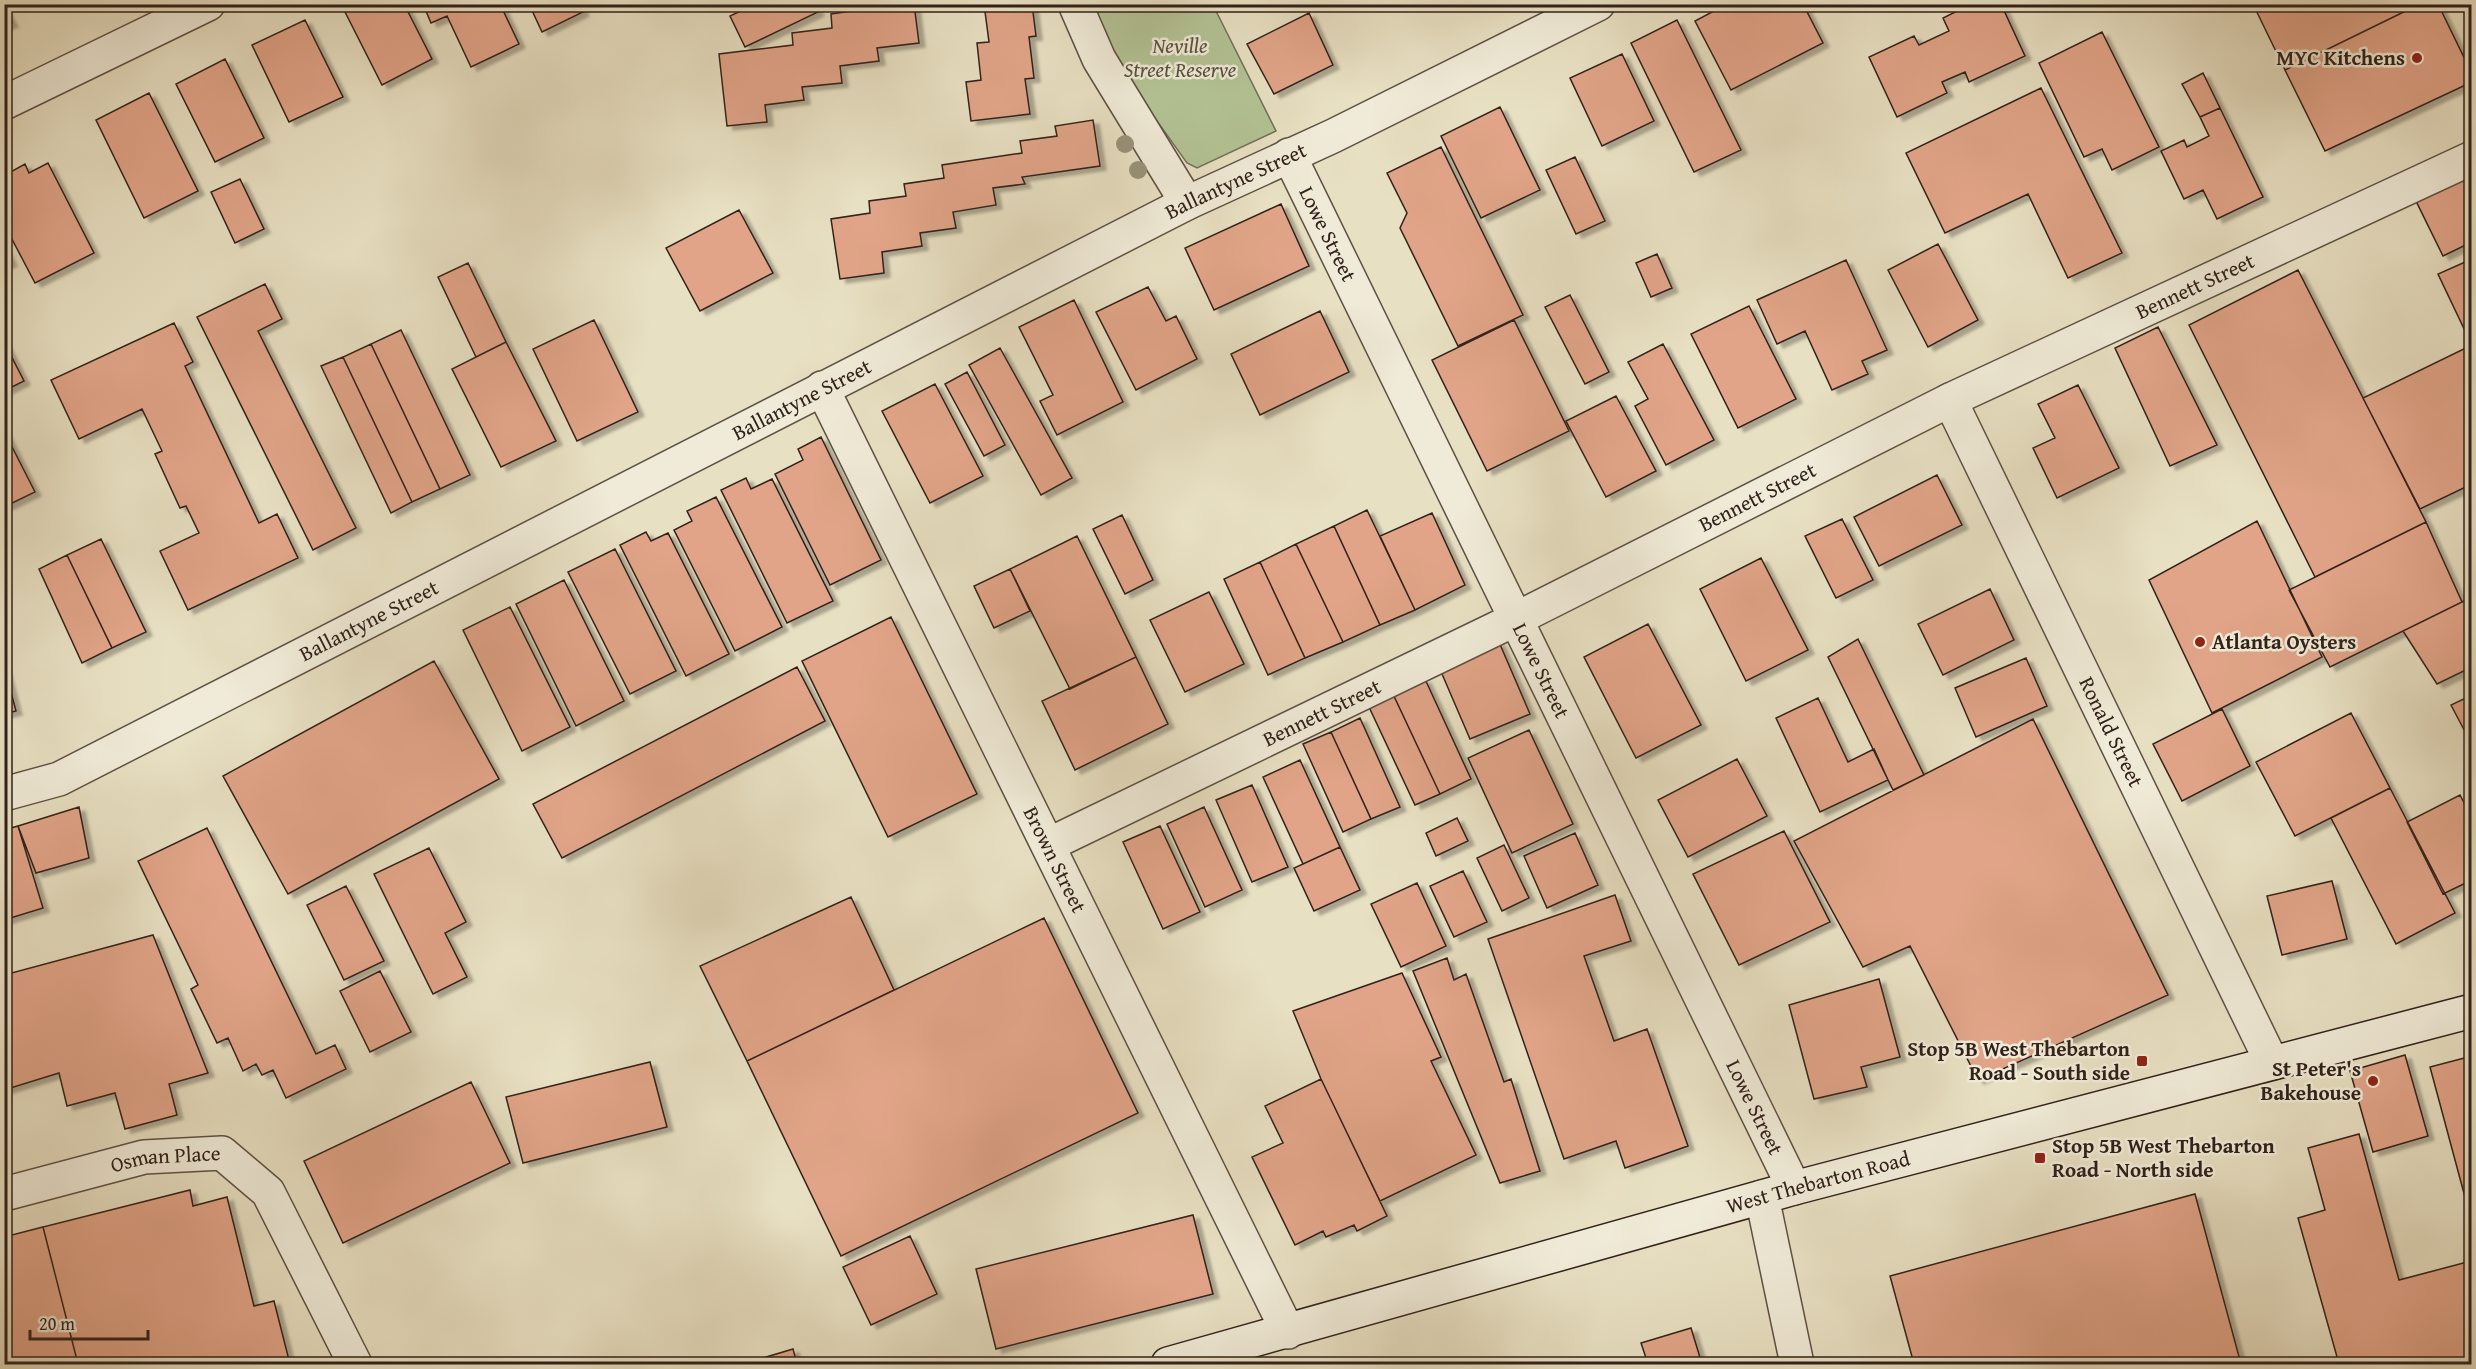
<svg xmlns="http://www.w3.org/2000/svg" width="2476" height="1369" font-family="'Gentium Book Plus',serif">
  <defs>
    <filter id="shadow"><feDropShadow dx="6" dy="4" stdDeviation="1.5" flood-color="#0004"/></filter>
  </defs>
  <rect width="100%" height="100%" fill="#e8e0c3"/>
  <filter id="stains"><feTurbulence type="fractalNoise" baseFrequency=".00333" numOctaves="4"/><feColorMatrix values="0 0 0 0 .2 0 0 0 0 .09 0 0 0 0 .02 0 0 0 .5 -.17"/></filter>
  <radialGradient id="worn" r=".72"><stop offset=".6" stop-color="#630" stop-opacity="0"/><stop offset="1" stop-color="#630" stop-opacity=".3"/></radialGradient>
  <path fill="#b3c395" stroke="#727258" stroke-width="1.5" d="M1085 5H1213L1276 131 1197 168 1187 163 1109 54Z"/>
  <path fill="#e1a488" stroke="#30211a" stroke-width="1.5" filter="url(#shadow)" d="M349 4H404L432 59 382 85 343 8Z
    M423 4H500L519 44 471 67 447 16 431 23Z
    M529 4H579L583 12 542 32Z
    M755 4H814L818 12 745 47 730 16Z
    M872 4H914L919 43 877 48 879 61 840 66 842 83 802 87 804 100 765 105 767 122 727 126 719 54 793 45 792 33 832 28 831 14 872 8Z
    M984 4H1032L1036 36 1029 37 1034 78 1025 79 1030 114 971 121 966 82 981 80 977 43 989 42Z
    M1727 4H1803L1823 43 1731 90 1695 21Z
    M1971 4H2001L2025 56 1969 82 1965 72 1942 82 1947 93 1897 117 1869 57 1914 36 1919 45 1949 31 1943 18Z
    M2253 4H2420L2285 70Z
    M2420 4H2438L2472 74V82L2325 151 2285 70Z
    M4 8 12 23 4 26Z
    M1309 13 1333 65 1274 94 1247 44Z
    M305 20 343 97 289 122 252 45Z
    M1677 20 1741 150 1694 172 1631 43Z
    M2102 32 2159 147 2112 170 2102 149 2084 157 2039 63Z
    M1622 54 1654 121 1602 146 1570 78Z
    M225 59 264 138 215 162 176 84Z
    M2203 73 2220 108 2200 117 2182 84Z
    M2041 88 2122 253 2068 278 2028 194 1945 233 1906 153Z
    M149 93 198 191 144 218 96 120Z
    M1500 107 1540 190 1481 218 1441 136Z
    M2220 108 2263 197 2217 219 2203 190 2184 199 2161 151 2184 140 2187 147 2209 136 2200 117Z
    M1093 120 1100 166 1022 177 1025 184 993 188 996 205 953 212 956 228 920 233 922 246 882 252 884 273 840 279 831 219 870 213 869 201 906 196 904 184 944 178 942 165 1022 153 1020 141 1057 136 1055 126Z
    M1441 147 1523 315 1458 346 1400 228 1407 213 1387 173Z
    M1575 157 1605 221 1576 234 1546 170Z
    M48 163 94 253 35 283 4 224V182L8 180 5 175 25 164 29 173Z
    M2472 172V242L2443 256 2415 199Z
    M240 179 264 229 235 243 211 192Z
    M1281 204 1309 266 1214 310 1185 248Z
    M739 210 773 273 700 311 666 248Z
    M1938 244 1978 320 1928 347 1888 270Z
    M4 248 11 262 4 265Z
    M1657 254 1672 288 1651 297 1636 263Z
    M2472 259V333L2467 335 2438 274Z
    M1846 260 1887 350 1862 361 1868 374 1832 390 1805 331 1777 344 1757 300Z
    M468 263 506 342 476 357 438 277Z
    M2298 270 2426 522 2315 577 2189 325Z
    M265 284 282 319 258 331 356 528 313 550 197 317Z
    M1148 287 1166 321 1176 316 1197 359 1136 390 1096 312Z
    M1570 295 1609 372 1585 384 1545 307Z
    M1074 300 1123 402 1057 435 1040 401 1053 395 1019 327Z
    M1749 306 1796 399 1738 428 1691 334Z
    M1320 311 1349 372 1260 415 1231 354Z
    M594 320 638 412 577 441 533 349Z
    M1514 320 1569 431 1487 471 1432 360Z
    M174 323 193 362 185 366 259 523 277 514 298 558 188 610 160 551 199 533 186 506 180 508 155 454 162 451 142 409 79 439 51 380Z
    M2158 327 2217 445 2170 466 2115 348Z
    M401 330 470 475 440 489 371 344Z
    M4 342 24 381 4 391Z
    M506 342 556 441 501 467 452 369Z
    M371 344 440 489 412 502 343 357Z
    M1663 344 1714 440 1666 465 1635 406 1648 399 1628 362Z
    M2472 345V484L2420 509 2363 398Z
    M1000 348 1072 478 1041 495 969 365Z
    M343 357 412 502 391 513 321 366Z
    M967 372 1005 445 984 456 945 384Z
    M935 384 983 476 930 503 882 411Z
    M2078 385 2119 468 2057 498 2033 448 2055 438 2038 404Z
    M1616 396 1656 471 1606 497 1566 421Z
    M4 431 35 492 4 507Z
    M821 437 881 560 830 585 775 474 803 460 798 449Z
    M1937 475 1962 525 1879 566 1854 517Z
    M746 478 751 489 772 479 833 601 787 623 721 490Z
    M716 497 782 627 735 651 674 530 692 521 687 511Z
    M1367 510 1415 610 1380 625 1334 526Z
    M1432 513 1465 585 1415 610 1380 536Z
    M1122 515 1153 580 1125 594 1093 529Z
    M1842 519 1873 580 1836 598 1805 536Z
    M2257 521 2322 657 2212 713 2149 580Z
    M2426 522 2462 602 2330 667 2289 590Z
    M1334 526 1380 625 1343 642 1296 544Z
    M646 532 651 541 668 533 729 654 686 676 620 545Z
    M1077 536 1136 657 1070 689 1010 569Z
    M101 539 146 632 112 648 67 555Z
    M1296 544 1343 642 1305 658 1260 562Z
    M615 549 676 671 630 694 568 572Z
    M67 555 112 648 82 663 39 569Z
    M1761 558 1808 650 1746 681 1700 589Z
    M1260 562 1305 658 1268 675 1224 579Z
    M1010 569 1030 611 994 628 974 586Z
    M564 580 624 701 576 726 516 604Z
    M1990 589 2014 640 1943 675 1918 624Z
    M1209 592 1244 664 1185 692 1150 620Z
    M2472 597V667L2437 684 2403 631Z
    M510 607 570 727 522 751 463 630Z
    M891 617 977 794 888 837 802 661Z
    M1648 624 1701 725 1636 758 1584 657Z
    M1858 639 1924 775 1893 790 1828 657Z
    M1499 642 1530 714 1470 739 1439 667Z
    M1136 657 1168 724 1075 770 1042 701Z
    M2026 658 2047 706 1976 737 1955 688Z
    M434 661 499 779 288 894 223 776Z
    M4 666 16 711 4 714Z
    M797 667 825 721 562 858 533 804Z
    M1425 679 1471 779 1440 794 1393 694Z
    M1393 694 1440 794 1415 805 1369 707Z
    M2472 695V745L2451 705Z
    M1818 698 1848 762 1874 749 1888 780 1820 812 1776 718Z
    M2222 709 2250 766 2182 801 2153 744Z
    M2351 713 2390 788 2295 836 2256 762Z
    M1360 718 1400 807 1371 819 1331 732Z
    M2033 719 2168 995 1978 1080 1910 946 1863 967 1794 841Z
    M1529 730 1573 824 1512 853 1468 758Z
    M1331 732 1371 819 1343 832 1303 744Z
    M1737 759 1767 816 1688 857 1658 800Z
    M1300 760 1340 847 1303 864 1263 777Z
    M1252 785 1288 867 1252 882 1216 800Z
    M2390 788 2455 913 2396 944 2331 818Z
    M2460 795 2472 818V880L2443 894 2407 822Z
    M79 807 89 858 36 873 18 826Z
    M1204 807 1242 890 1205 907 1167 824Z
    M1457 818 1468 841 1436 856 1426 833Z
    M18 826 43 908 4 920V830Z
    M1160 826 1200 912 1163 929 1123 842Z
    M207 828 316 1054 335 1045 346 1069 286 1098 273 1070 262 1075 256 1064 243 1071 228 1038 217 1043 191 989 198 985 138 861Z
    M1784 831 1830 922 1739 965 1693 874Z
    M1575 833 1598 885 1547 908 1524 856Z
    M1504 845 1529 898 1502 911 1477 858Z
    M1340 847 1360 890 1314 911 1294 868Z
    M429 848 466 922 445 933 467 977 433 994 374 874Z
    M1463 871 1487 922 1454 937 1430 886Z
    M2332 881 2347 939 2282 955 2267 896Z
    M1417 883 1446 946 1401 967 1371 904Z
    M346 886 384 961 344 980 307 905Z
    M1615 895 1631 941 1584 956 1614 1041 1647 1029 1688 1146 1625 1168 1616 1141 1564 1159 1488 939Z
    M851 897 894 990 747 1061 700 966Z
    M1044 918 1138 1113 841 1256 747 1061Z
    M153 935 208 1073 169 1084 177 1115 125 1129 115 1093 67 1106 59 1073 4 1090V975Z
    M1447 958 1454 980 1466 974 1504 1082 1511 1079 1540 1171 1500 1183 1413 971Z
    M380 971 411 1032 370 1052 340 991Z
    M1402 973 1441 1057 1431 1061 1476 1155 1380 1201 1321 1079 1293 1011Z
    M1879 979 1900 1057 1861 1067 1867 1087 1814 1099 1789 1005Z
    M2405 1055 2428 1136 2373 1152 2350 1071Z
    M2472 1056V1211L2469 1212 2430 1067Z
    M650 1062 667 1127 523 1163 506 1097Z
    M1321 1079 1387 1216 1357 1231 1354 1225 1326 1237 1323 1231 1295 1245 1252 1157 1283 1143 1265 1106Z
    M471 1082 510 1163 343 1243 304 1161Z
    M2359 1134 2399 1280 2471 1261 2472 1364H2339L2298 1218 2325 1210 2308 1148Z
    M190 1190 193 1206 227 1197 254 1306 274 1301 290 1364H78L43 1227Z
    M2195 1194 2241 1364H1914L1890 1276Z
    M1193 1215 1213 1294 996 1349 976 1269Z
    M43 1227 78 1364H4V1237Z
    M910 1236 937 1294 871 1325 843 1267Z
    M1691 1328 1702 1364H1648L1641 1343Z
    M793 1349 797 1364H743Z"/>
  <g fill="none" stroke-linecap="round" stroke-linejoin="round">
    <defs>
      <g id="street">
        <path d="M1075 4 1099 59 1187 203"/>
        <path d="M4 103 208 4"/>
        <path id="s1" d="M1289 155 1794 1188"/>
        <path id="s2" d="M822 388 1288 1332"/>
        <path id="s3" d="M1950 400 2272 1063"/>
        <path id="s4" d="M4 794 59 779 1187 203 1333 136 1598 4"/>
        <path id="s5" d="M1048 845 1516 619 1950 400 2472 158"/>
        <path id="s6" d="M4 1194 144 1157 222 1153 268 1192 355 1364"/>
        <path d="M1762 1197 1797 1364"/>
      </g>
      <g id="secondary">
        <path id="s7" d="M1168 1364 1794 1188 2472 1011"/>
      </g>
    </defs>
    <use href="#street" stroke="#5e5144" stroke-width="36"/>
    <use href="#secondary" stroke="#30211a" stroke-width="36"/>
    <use href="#street" stroke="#f0ebd8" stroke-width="33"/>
    <use href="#secondary" stroke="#f0ebd8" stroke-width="33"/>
  </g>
  <g fill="#98927a">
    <circle cx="1125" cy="144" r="9"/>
    <circle cx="1138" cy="170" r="9"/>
  </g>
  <g fill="#8f2418" stroke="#f0ebd8" stroke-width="2">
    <circle cx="2417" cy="58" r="6"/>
    <circle cx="2200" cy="642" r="6"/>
    <rect x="2136" y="1055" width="12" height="12" rx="3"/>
    <circle cx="2373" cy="1081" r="6"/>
    <rect x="2034" y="1152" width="12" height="12" rx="3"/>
  </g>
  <g text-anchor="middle" stroke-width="5" stroke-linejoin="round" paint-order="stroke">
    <g font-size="21" font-style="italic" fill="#57523f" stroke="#f0ebd8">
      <text x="1180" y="53">Neville<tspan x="1180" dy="24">Street Reserve</tspan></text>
    </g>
    <g font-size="21" font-weight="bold" fill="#30211a" stroke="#f0ebd8" text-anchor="end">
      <text x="2405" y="65">MYC Kitchens</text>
      <text x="2212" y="649" text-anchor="start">Atlanta Oysters</text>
      <text x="2130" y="1056">Stop 5B West Thebarton<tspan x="2130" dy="24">Road - South side</tspan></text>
      <text x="2361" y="1076">St Peter's<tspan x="2361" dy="24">Bakehouse</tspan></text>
      <text x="2052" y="1153" text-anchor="start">Stop 5B West Thebarton<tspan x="2052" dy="24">Road - North side</tspan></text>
    </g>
    <g font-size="21" fill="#30211a" stroke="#f0ebd8">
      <text dy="7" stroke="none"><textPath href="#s4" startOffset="1377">Ballantyne Street</textPath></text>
      <text dy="7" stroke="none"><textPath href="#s1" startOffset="88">Lowe Street</textPath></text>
      <text dy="7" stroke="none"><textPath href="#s5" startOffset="1276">Bennett Street</textPath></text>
      <text dy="7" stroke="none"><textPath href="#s4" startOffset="891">Ballantyne Street</textPath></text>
      <text dy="7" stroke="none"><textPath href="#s5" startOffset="790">Bennett Street</textPath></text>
      <text dy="7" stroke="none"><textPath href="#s4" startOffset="405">Ballantyne Street</textPath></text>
      <text dy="7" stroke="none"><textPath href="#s1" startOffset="574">Lowe Street</textPath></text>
      <text dy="7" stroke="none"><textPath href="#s5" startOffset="304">Bennett Street</textPath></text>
      <text dy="7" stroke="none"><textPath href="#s3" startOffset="369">Ronald Street</textPath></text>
      <text dy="7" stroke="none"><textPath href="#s2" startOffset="526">Brown Street</textPath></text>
      <text dy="7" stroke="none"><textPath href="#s1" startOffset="1060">Lowe Street</textPath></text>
      <text dy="7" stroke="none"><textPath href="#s6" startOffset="166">Osman Place</textPath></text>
      <text dy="7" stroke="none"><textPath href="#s7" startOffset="675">West Thebarton Road</textPath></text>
    </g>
  </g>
  <rect width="2476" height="1369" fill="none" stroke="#e8e0c3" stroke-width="24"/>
  <rect x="6" y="6" width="2464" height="1357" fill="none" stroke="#30211a" stroke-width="3"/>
  <rect x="12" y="12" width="2452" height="1345" fill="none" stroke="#30211a" stroke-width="1.5"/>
  <path d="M30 1330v9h118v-9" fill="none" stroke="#30211a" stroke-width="3"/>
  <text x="39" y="1330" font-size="18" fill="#30211a" stroke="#f0ebd8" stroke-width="4.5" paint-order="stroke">20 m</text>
  <rect width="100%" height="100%" filter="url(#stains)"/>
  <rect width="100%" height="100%" fill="url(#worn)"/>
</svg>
